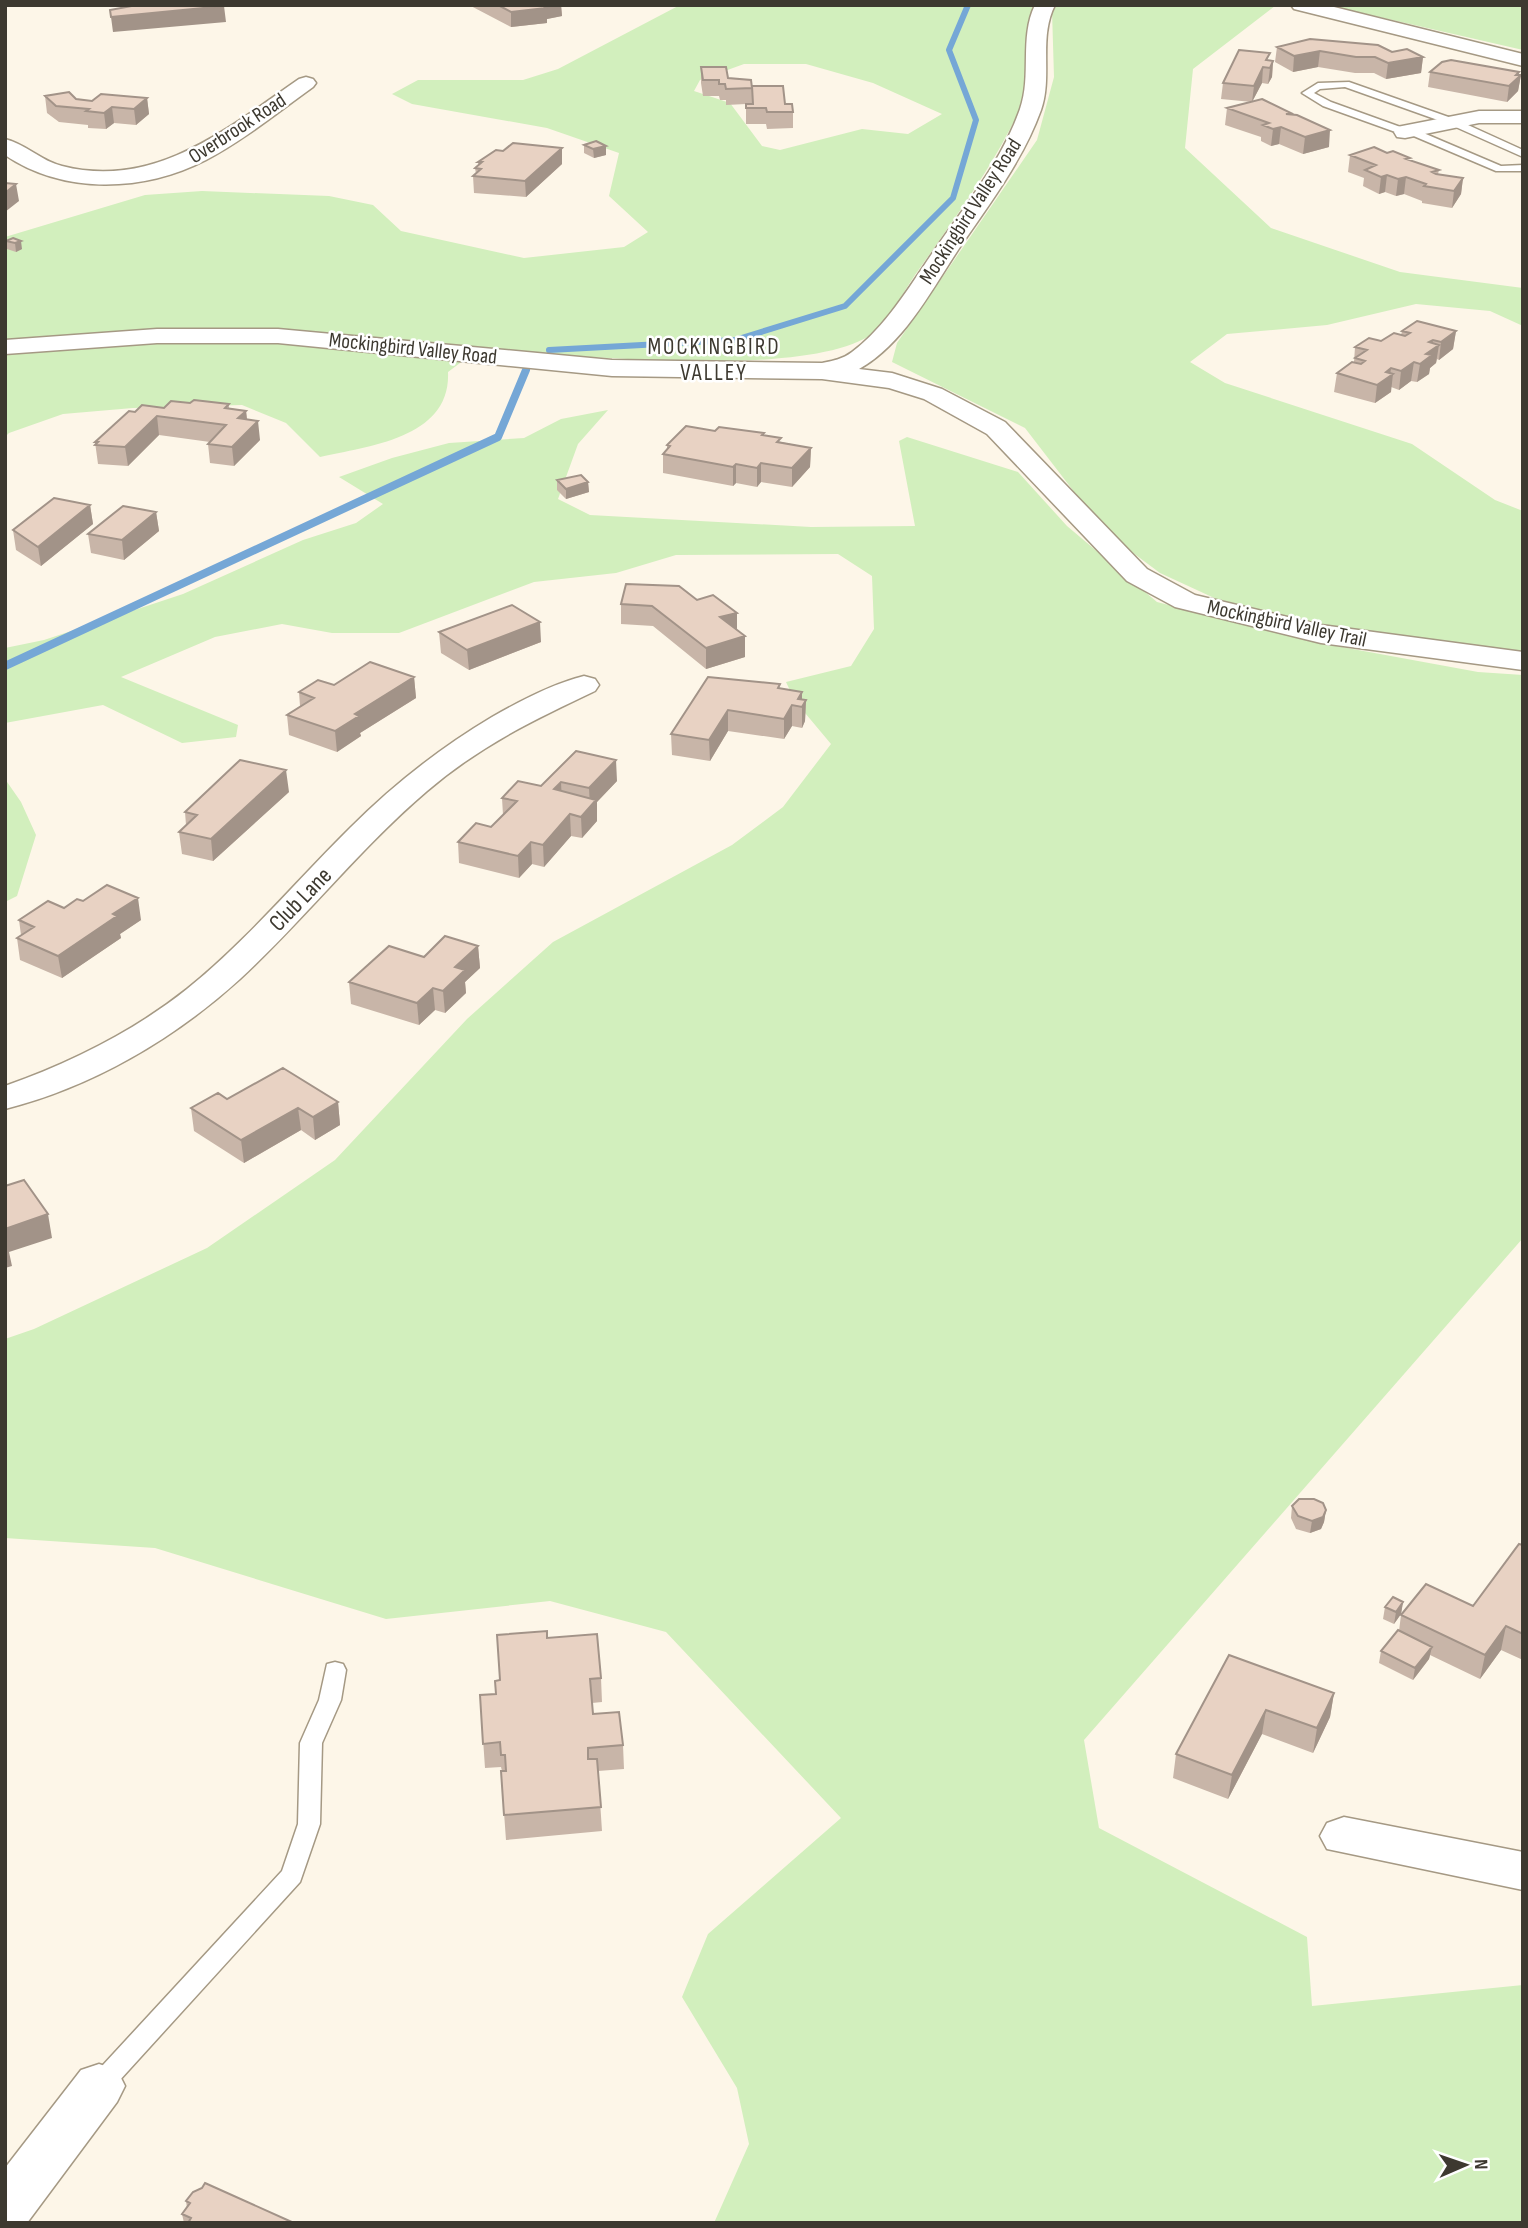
<svg xmlns="http://www.w3.org/2000/svg" width="1528" height="2228" font-family="'Sofia Sans Condensed',sans-serif">
  <rect width="100%" height="100%" fill="#fdf6e8"/>
  <path fill="#d2efbd" fill-rule="evenodd" d="M680 5H1035C1026 17 1028 79 1023 100 1019 115 1009 130 1002 144 976 190 945 232 915 275 903 292 892 316 877 330 804 396 409 338 301 331 215 325 131 331 46 337L117 343 306 342 468 357 448 372C451 438 369 446 320 457L286 423 242 405 133 408 63 414 9 433 5 437V237L145 195 202 191 329 196 373 205 401 231 524 258 624 247 648 232 609 196 619 153 547 128 412 104 392 94 418 80H523L558 69ZM744 64H806L873 83 942 114 908 134 862 129 780 150 762 146 730 103 694 91 700 80Z
    M1058 5 1275 6 1193 69 1185 148 1271 228 1400 272 1523 288V326L1490 311 1416 304 1327 325 1227 334 1190 362 1225 383 1412 444 1495 500 1523 511V654L1354 631 1225 603 1160 573 1105 532 1025 428 892 362 897 343 1037 140 1054 77 1052 11Z
    M1327 5H1523V51V50Z
    M608 410 578 444 558 499 590 515 811 527 915 526 899 441 907 437 1018 472 1067 526 1157 602 1309 641 1478 672 1523 675V1238L1084 1740 1099 1828 1307 1937 1312 2006 1523 1985V2223H714L749 2144 737 2088 682 1997 708 1934 841 1818 666 1632 550 1601 386 1619 155 1548 5 1538V1339L34 1329 207 1248 335 1160 467 1019 553 942 732 845 783 807 831 744 795 701 786 682 851 666 874 629 872 576 838 554 676 555 616 573 534 582 399 633H332L282 624 215 637 121 677 238 725 236 737 182 743 103 705 5 723V648L44 640 183 594 303 540 356 523 383 504 339 477 392 458 449 443 524 438 561 419Z
    M5 779 21 802 36 835 17 896 5 902Z"/>
  <g fill="none" stroke-linecap="round" stroke-linejoin="round">
    <path stroke="#75a7d6" stroke-width="6" d="M549 350 735 340 845 306 953 198 976 120 949 50 968 5"/>
    <path stroke="#75a7d6" stroke-width="8" d="M5 666 498 437 526 370"/>
    <defs>
      <path id="lane" d="M1349 82 1457 120 1523 150V157L1449 124 1345 87 1320 89 1314 93 1331 102 1406 129H1414L1501 166 1523 165V171H1496L1409 134H1401L1323 106 1302 93 1318 83Z
        M335 1662 343 1664 346 1670 341 1700 322 1743 320 1824 300 1882 109 2092 100 2095 91 2092 88 2085 91 2078 282 1871 298 1824 300 1743 319 1700 327 1664Z"/>
      <path id="street" d="M1035 5H1055C1038 38 1053 76 1041 110 1023 160 990 203 960 247 932 289 904 344 859 369L892 373 942 389 1005 422 1147 569 1195 595 1321 625 1523 652V670L1321 643 1175 607 1127 581 987 434 924 399 889 388 822 379 612 376 278 343H157L5 354V340L157 329H278L612 360 822 363C832 361 843 359 852 352 888 325 912 282 938 245 968 202 1002 160 1020 109 1032 75 1019 38 1035 5Z
        M1291 5H1326L1523 54V66L1294 9Z
        M306 77 313 79 316 83 313 87C278 112 244 140 206 160 144 192 64 195 5 155V139C26 144 41 161 62 166 155 190 228 128 299 79Z
        M1479 111H1523V123H1479L1405 138 1397 137 1394 132 1397 127Z
        M584 676 595 679 599 685 595 691C532 721 481 745 427 791 359 849 305 919 240 979 174 1039 92 1087 5 1109V1086C70 1063 133 1032 187 989 247 941 296 881 350 828 393 785 440 748 492 717 520 701 552 684 584 676Z
        M1344 1817 1523 1852V1890L1327 1849 1320 1836 1327 1823Z
        M99 2064 117 2070 125 2086 117 2102 27 2223H5V2168L81 2070Z"/>
    </defs>
    <use href="#lane" stroke="#a59984" stroke-width="3"/>
    <use href="#street" stroke="#a59984" stroke-width="3"/>
    <use href="#lane" fill="#fff" fill-rule="evenodd"/>
    <use href="#street" fill="#fff" fill-rule="evenodd"/>
  </g>
  <path fill="#c8b5a8" d="M469 5H561L562 16 547 19V23L511 27Z
    M1277 47 1392 52 1423 57 1421 73 1386 79 1374 73H1355L1318 67 1293 72 1275 62Z
    M1269 61H1273L1272 77 1268 84 1262 83 1252 102 1291 115 1329 147 1303 154 1279 144 1271 146 1261 141V137L1225 125 1227 108 1252 102 1221 99 1223 83Z
    M701 67 752 88V104V86L785 104 793 112V128L767 129 766 124H746V104L726 105V100H720L719 96H703L701 83Z
    M1430 72 1521 75 1518 91 1507 102 1428 87Z
    M45 96 92 101 147 98 149 114 136 125 114 123 106 129 88 128V125L59 122 47 113Z
    M584 145 606 146V155L594 158 584 153Z
    M562 148V164L526 197 474 193 473 176 476 174 475 168 478 165V162L503 151Z
    M1387 153 1439 170 1438 174 1463 178 1461 194 1452 208 1422 203V201L1404 194 1396 196 1385 192 1379 194 1363 186 1364 178 1348 172 1350 155Z
    M13 238 22 249 16 252 7 249 6 241Z
    M1402 331H1456L1453 349 1439 360 1437 359 1436 363 1430 368 1429 374 1417 382 1411 381 1399 390 1391 387V392L1375 403 1334 392 1337 373 1354 362 1355 347 1381 341 1401 335Z
    M190 403 229 404V408L246 411 247 419 260 440 234 466 210 463 208 444 210 442 159 435 128 466 98 464 95 442 135 412Z
    M715 431 764 435 781 442 811 448 810 467 792 487 761 482 757 487 736 483 733 486 663 473V454L667 450V445Z
    M557 480 588 482 589 492 566 499 557 490Z
    M90 505 93 524 41 566 16 550 13 530Z
    M156 512 159 531 124 560 91 553 88 534Z
    M697 600 737 613V630L745 657 706 669 653 626 621 624V604Z
    M439 632 541 642 469 670 441 653Z
    M414 677 416 698 360 733 361 736 337 752 289 735 287 715 300 706 299 692 334 685Z
    M780 688 802 700H806L805 721 802 728 792 726 784 739 728 731 710 761 672 755 671 734Z
    M576 751 617 781 597 802V821L582 838 571 836 544 867 532 864 519 878 459 863 458 842 491 827 503 815 502 798 541 786Z
    M289 792 213 861 182 854 179 832 186 825 185 812Z
    M64 908 141 920 120 934 121 938 62 978 20 960 17 938 21 935 19 920Z
    M478 946 480 968 465 982 466 993 445 1013 435 1010 419 1025 351 1004 349 982 424 957Z
    M227 1099 338 1102 340 1125 315 1140 301 1130 244 1163 194 1131 191 1108Z
    M1292 1506 1326 1510 1324 1522 1321 1529 1310 1533 1296 1529 1291 1518Z
    M1523 1545V1660L1501 1650 1480 1679 1430 1655 1429 1659 1413 1680 1379 1663 1381 1651 1399 1631 1401 1615 1473 1606Z
    M1403 1602 1401 1614 1394 1624 1383 1619 1385 1607Z
    M547 1638 601 1678 602 1702 592 1703 593 1714 623 1745 624 1769 598 1771 602 1831 506 1840 501 1771H502L501 1767 485 1768 480 1695 496 1694 500 1680Z
    M1229 1655 1334 1693 1330 1717 1313 1753 1262 1734 1228 1799 1173 1778 1176 1754Z
    M186 2201 294 2223H184L182 2214 187 2208Z"/>
  <path fill="#a29388" d="M541 5H561L562 16 547 19V23L511 27V12Z
    M224 6 226 22 113 32 111 17Z
    M1320 51 1318 67 1293 72 1294 56Z
    M1423 57 1421 73 1386 79 1388 63Z
    M1273 61 1272 77 1268 84 1270 68Z
    M1263 67 1262 83 1252 102 1254 86Z
    M1519 72 1518 78 1521 75 1518 91 1507 102 1509 86 1516 75Z
    M147 98 149 114 136 125 134 109Z
    M112 107 114 123 106 129 104 113Z
    M1281 127 1279 144 1271 146 1273 129Z
    M1330 130 1329 147 1303 154 1305 137Z
    M606 146V155L594 158 593 149Z
    M562 148V164L526 197 525 181Z
    M1387 175 1385 192 1379 194 1381 177Z
    M1406 177 1404 194 1396 196 1398 179Z
    M1463 178 1461 194 1452 208 1454 191Z
    M16 184 19 201 5 212V193Z
    M21 241 22 249 16 252 15 243Z
    M1456 331 1453 349 1439 360 1441 342Z
    M1433 340 1431 350 1439 345 1436 363 1430 368 1429 374 1417 382 1420 364 1429 342Z
    M1414 362 1411 381 1399 390 1401 371Z
    M1391 368 1390 376 1393 374 1391 392 1375 403 1377 385 1386 372Z
    M246 411 248 429 238 418Z
    M157 416 159 435 128 466 125 447Z
    M258 421 260 440 234 466 232 447Z
    M811 448 810 467 792 487V468Z
    M761 463V482L757 487V468Z
    M736 464V483L733 486V467Z
    M588 482 589 492 566 499V489Z
    M90 505 93 524 41 566 38 547Z
    M156 512 159 531 124 560 122 540Z
    M737 613V633L720 617Z
    M540 622 541 642 469 670 467 650Z
    M745 636V657L706 669V648Z
    M414 677 416 698 360 733 361 736 337 752 335 731 355 714Z
    M802 692V707L806 700 805 721 802 728V707L798 699Z
    M792 705V726L784 739V719Z
    M728 710V731L710 761 709 740Z
    M616 760 617 781 597 802V821L582 838 581 817 590 807 589 788Z
    M286 770 289 792 213 861 211 839Z
    M561 782 562 803 554 789Z
    M570 814 571 836 544 867 543 845Z
    M531 842 532 864 519 878 518 856Z
    M138 898 141 920 120 934 121 938 62 978 58 956 113 914Z
    M478 946 480 968 465 982 466 993 445 1013 443 991 455 967Z
    M433 988 435 1010 419 1025 417 1003Z
    M338 1102 340 1125 315 1140 313 1117Z
    M298 1108 301 1130 244 1163 241 1140Z
    M48 1214 52 1238 9 1252 12 1266 5 1268V1229Z
    M1326 1510 1324 1522 1321 1529 1310 1533 1312 1521Z
    M1403 1602 1401 1614 1394 1624 1396 1612Z
    M1506 1626 1501 1650 1480 1679 1485 1655Z
    M1432 1647 1429 1659 1413 1680 1415 1668Z
    M1334 1693 1330 1717 1313 1753 1317 1728Z
    M1266 1710 1262 1734 1228 1799 1232 1775Z"/>
  <path fill="#e8d2c3" stroke="#a29388" stroke-width="2" d="M137 5H224V6L111 17 110 10Z
    M498 5H542L546 8 511 12Z
    M1310 39 1378 45 1392 52 1407 49 1423 57 1388 63 1375 57H1356L1320 51 1294 56 1277 47Z
    M1239 50 1270 53 1266 60 1273 61 1270 68 1263 67 1254 86 1223 83Z
    M1451 60 1519 72 1516 75H1521L1509 86 1430 72 1442 62Z
    M701 67H726L728 78 751 80 752 88 726 89 725 84H719V80H703Z
    M752 86H783L785 104H792L793 112H767L766 108H746V104H753Z
    M69 92 76 99 92 101 101 94 147 98 134 109 112 107 104 113 86 111 89 109 56 106 45 96Z
    M1262 99 1291 113 1286 114 1297 115 1330 130 1305 137 1281 127 1273 129 1263 125 1269 123 1227 108Z
    M596 141 606 146 593 149 584 145Z
    M513 143 562 148 525 181 473 176 481 169 475 168 482 162H478L496 150 503 151Z
    M1374 147 1387 153 1393 151 1410 158 1406 159 1439 170 1432 172 1436 174 1463 178 1454 191 1424 186 1426 184 1406 177 1398 179 1387 175 1381 177 1365 170 1376 165 1350 155Z
    M5 183 16 184 5 193Z
    M13 238 21 241 15 243 6 241Z
    M1417 321 1456 331 1441 342 1433 340 1429 342 1439 345 1426 354 1432 355 1420 364 1414 362 1401 371 1391 368 1386 372 1393 374 1377 385 1337 373 1352 362 1361 364 1365 361 1355 358 1367 350 1355 347 1369 338 1381 341 1394 333 1405 336 1410 333 1402 331Z
    M194 400 229 404 225 408 246 411 238 418 258 421 232 447 208 444 226 425 157 416 125 447 95 445 98 442H95L129 411 135 412 142 405 164 408 171 401 190 403Z
    M686 426 715 431 719 427 764 433 762 435 781 438 777 442 811 448 792 468 761 463 757 468 736 464 733 467 663 454 670 446 667 445Z
    M581 475 588 482 566 489 557 480Z
    M54 498 90 505 38 547 13 530Z
    M123 506 156 512 122 540 88 534Z
    M626 584 679 586 697 600 713 595 737 613 720 617 745 636 706 648 652 606 621 604Z
    M512 605 540 622 467 650 439 632Z
    M370 662 414 677 355 714 359 716 335 731 287 715 314 698 299 692 318 680 334 685Z
    M708 677 780 684 778 688 802 692 798 699 806 700 802 707 792 705 784 719 728 710 709 740 671 734Z
    M576 751 616 760 589 788 561 782 554 789 596 800 581 817 570 814 543 845 531 842 518 856 458 842 476 823 491 827 517 801 502 798 518 781 541 786Z
    M240 760 286 770 211 839 179 832 197 815 185 812Z
    M107 885 138 898 113 914 117 916 58 956 17 938 34 927 19 920 48 901 64 908 77 899 83 901Z
    M445 936 478 946 455 967 465 970 443 991 433 988 417 1003 349 982 389 946 424 957Z
    M283 1068 338 1102 313 1117 298 1108 241 1140 191 1108 218 1093 227 1099Z
    M24 1180 48 1214 5 1229V1186Z
    M1299 1499H1314L1323 1503 1326 1510 1323 1517 1312 1521 1298 1516 1292 1506Z
    M1519 1544 1523 1545V1634L1506 1626 1485 1655 1401 1615 1426 1584 1473 1606Z
    M1393 1597 1403 1602 1396 1612 1385 1607Z
    M1398 1630 1432 1647 1415 1668 1381 1651Z
    M547 1631V1638L597 1634 601 1678 590 1679 593 1714 619 1712 623 1745 588 1748V1759H597L601 1807 504 1815 501 1771H506L505 1755H501L500 1742 483 1744 480 1695 496 1694 495 1681 500 1680 497 1635Z
    M1229 1655 1334 1693 1317 1728 1266 1710 1232 1775 1176 1754Z
    M205 2183 294 2223H188L191 2218 182 2214 190 2203 186 2201 193 2192 202 2188Z"/>
  <g text-anchor="middle" stroke-width="5" stroke-linejoin="round" paint-order="stroke">
    <g font-size="21" fill="#3d3930" stroke="#fff">
      <text transform="translate(237 128) rotate(-33)" y="7">Overbrook Road</text>
      <text transform="translate(970 211) rotate(-57)" y="7">Mockingbird Valley Road</text>
      <text transform="translate(413 348) rotate(6)" y="7">Mockingbird Valley Road</text>
      <text transform="translate(1287 623) rotate(12)" y="7">Mockingbird Valley Trail</text>
    </g>
    <g font-size="23" letter-spacing="2" fill="#3d3930" stroke="#fff">
      <text x="714" y="354">MOCKINGBIRD<tspan x="714" dy="26">VALLEY</tspan></text>
    </g>
    <g font-size="24" fill="#3d3930" stroke="#fff">
      <text transform="translate(300 899) rotate(-46)" y="8">Club Lane</text>
    </g>
  </g>
  <rect width="1528" height="2228" fill="none" stroke="#3d3930" stroke-width="14"/>
  <g transform="translate(1465 2165) rotate(88)" stroke="#ffffff" stroke-width="5" paint-order="stroke">
  <path d="M0-5L12 26L0 18L-12 26Z" fill="#3d3930"/>
  <text y="-10" font-size="19" font-weight="bold" text-anchor="middle" fill="#3d3930">N</text>
  </g>
</svg>
